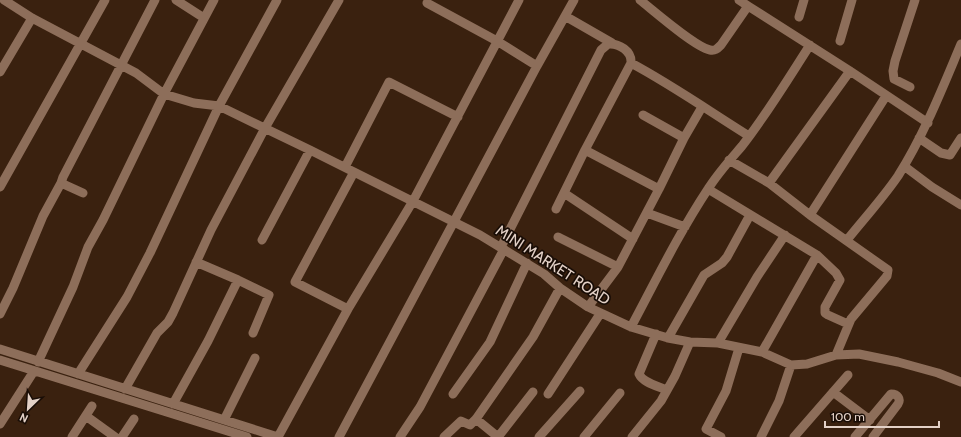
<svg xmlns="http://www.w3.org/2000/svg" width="961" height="437" font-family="Cabin,sans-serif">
  <rect width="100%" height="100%" fill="#3a210f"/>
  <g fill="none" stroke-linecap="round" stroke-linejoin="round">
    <path stroke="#8d6e5a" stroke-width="9" d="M4 0 32 18 136 73 164 94 194 103 219 106 310 150 480 235 544 274 560 288 588 307 631 327 668 338 690 342 718 343 762 352 791 365 807 364 836 355 859 354 898 362 938 373 961 382
      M176 0 204 18
      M640 0C654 11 695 47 710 50 715 51 717 49 721 45L748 6 739 0
      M427 3 497 41 537 66 574 0
      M748 6 850 71 928 123
      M565 16 612 43
      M799 17 804 0
      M840 41 852 0
      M0 72 32 18
      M910 87 894 79 893 71 895 61 915 0
      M643 115 684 138
      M919 138 941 153 950 155 961 138
      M585 150 659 189
      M729 160 769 183 810 215 888 270 887 276 851 319 836 355
      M904 166 932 187 961 205
      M345 167 389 82 458 117
      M769 183 850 71
      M0 187 105 0
      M708 189 817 255 836 273 840 280 825 307V313L828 315 848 324
      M83 193 61 183 63 177 155 0
      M564 193 633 239
      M556 209 585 150 631 63
      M647 213 685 227
      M810 215 886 96
      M558 237 618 267
      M262 240 310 150
      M847 240C863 220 883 198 898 176 924 135 942 89 961 44
      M501 247 601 50 608 44C619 43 632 51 631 63 672 85 709 111 749 136
      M238 280 269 295 253 333
      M588 307 618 267 659 189 684 138 702 107
      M348 309 295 282 354 172
      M0 314 13 288 43 216 61 183
      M631 327C656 280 679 233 708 189 718 173 730 160 742 146 767 114 788 79 810 45
      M656 334 639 374C643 383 658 386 667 390
      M668 338 704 275 722 263 727 257 750 215
      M718 343 757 277 785 235
      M0 349 278 437
      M762 352 817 255
      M0 360 247 437
      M38 362 73 287 88 247 103 220 164 94 214 0
      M78 374 127 297 150 253 219 106 277 0
      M125 389 157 333 168 322 173 313 211 230 265 128 339 0
      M833 392 870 420
      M453 394 490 342 527 263
      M548 394 600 314
      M173 404 208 341 238 280 196 262
      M86 416 115 437
      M476 419 498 437
      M224 420 255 358
      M0 424 34 371
      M72 437 92 406
      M122 437 134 419
      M278 437 348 309 413 201 519 0
      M339 437 537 66
      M400 437 420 407 504 249
      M444 437 461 421 470 425 476 419 533 337 560 288
      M498 437 533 392
      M539 437 580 391
      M584 437 620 393
      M632 437 661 401 675 376 690 342
      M721 437 706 429 726 391 739 348
      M761 437 779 401 791 365
      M794 437 848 375
      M855 437 891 394C898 394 901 399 898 404L873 437"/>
  </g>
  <g text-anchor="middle" stroke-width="3.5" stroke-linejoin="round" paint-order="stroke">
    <g font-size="15" fill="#e3d1c7" stroke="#190d06">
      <text transform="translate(553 265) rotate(33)" y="5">MINI MARKET ROAD</text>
    </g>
  </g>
  <g transform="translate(28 409) rotate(205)" stroke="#190d06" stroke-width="3" paint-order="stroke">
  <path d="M0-3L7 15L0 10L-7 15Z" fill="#e3d1c7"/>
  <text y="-6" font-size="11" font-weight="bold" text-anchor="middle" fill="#e3d1c7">N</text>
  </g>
  <path d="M825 421v6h114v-6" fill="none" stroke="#e3d1c7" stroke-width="2"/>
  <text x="831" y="421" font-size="12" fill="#e3d1c7" stroke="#190d06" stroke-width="3" paint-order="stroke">100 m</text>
</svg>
